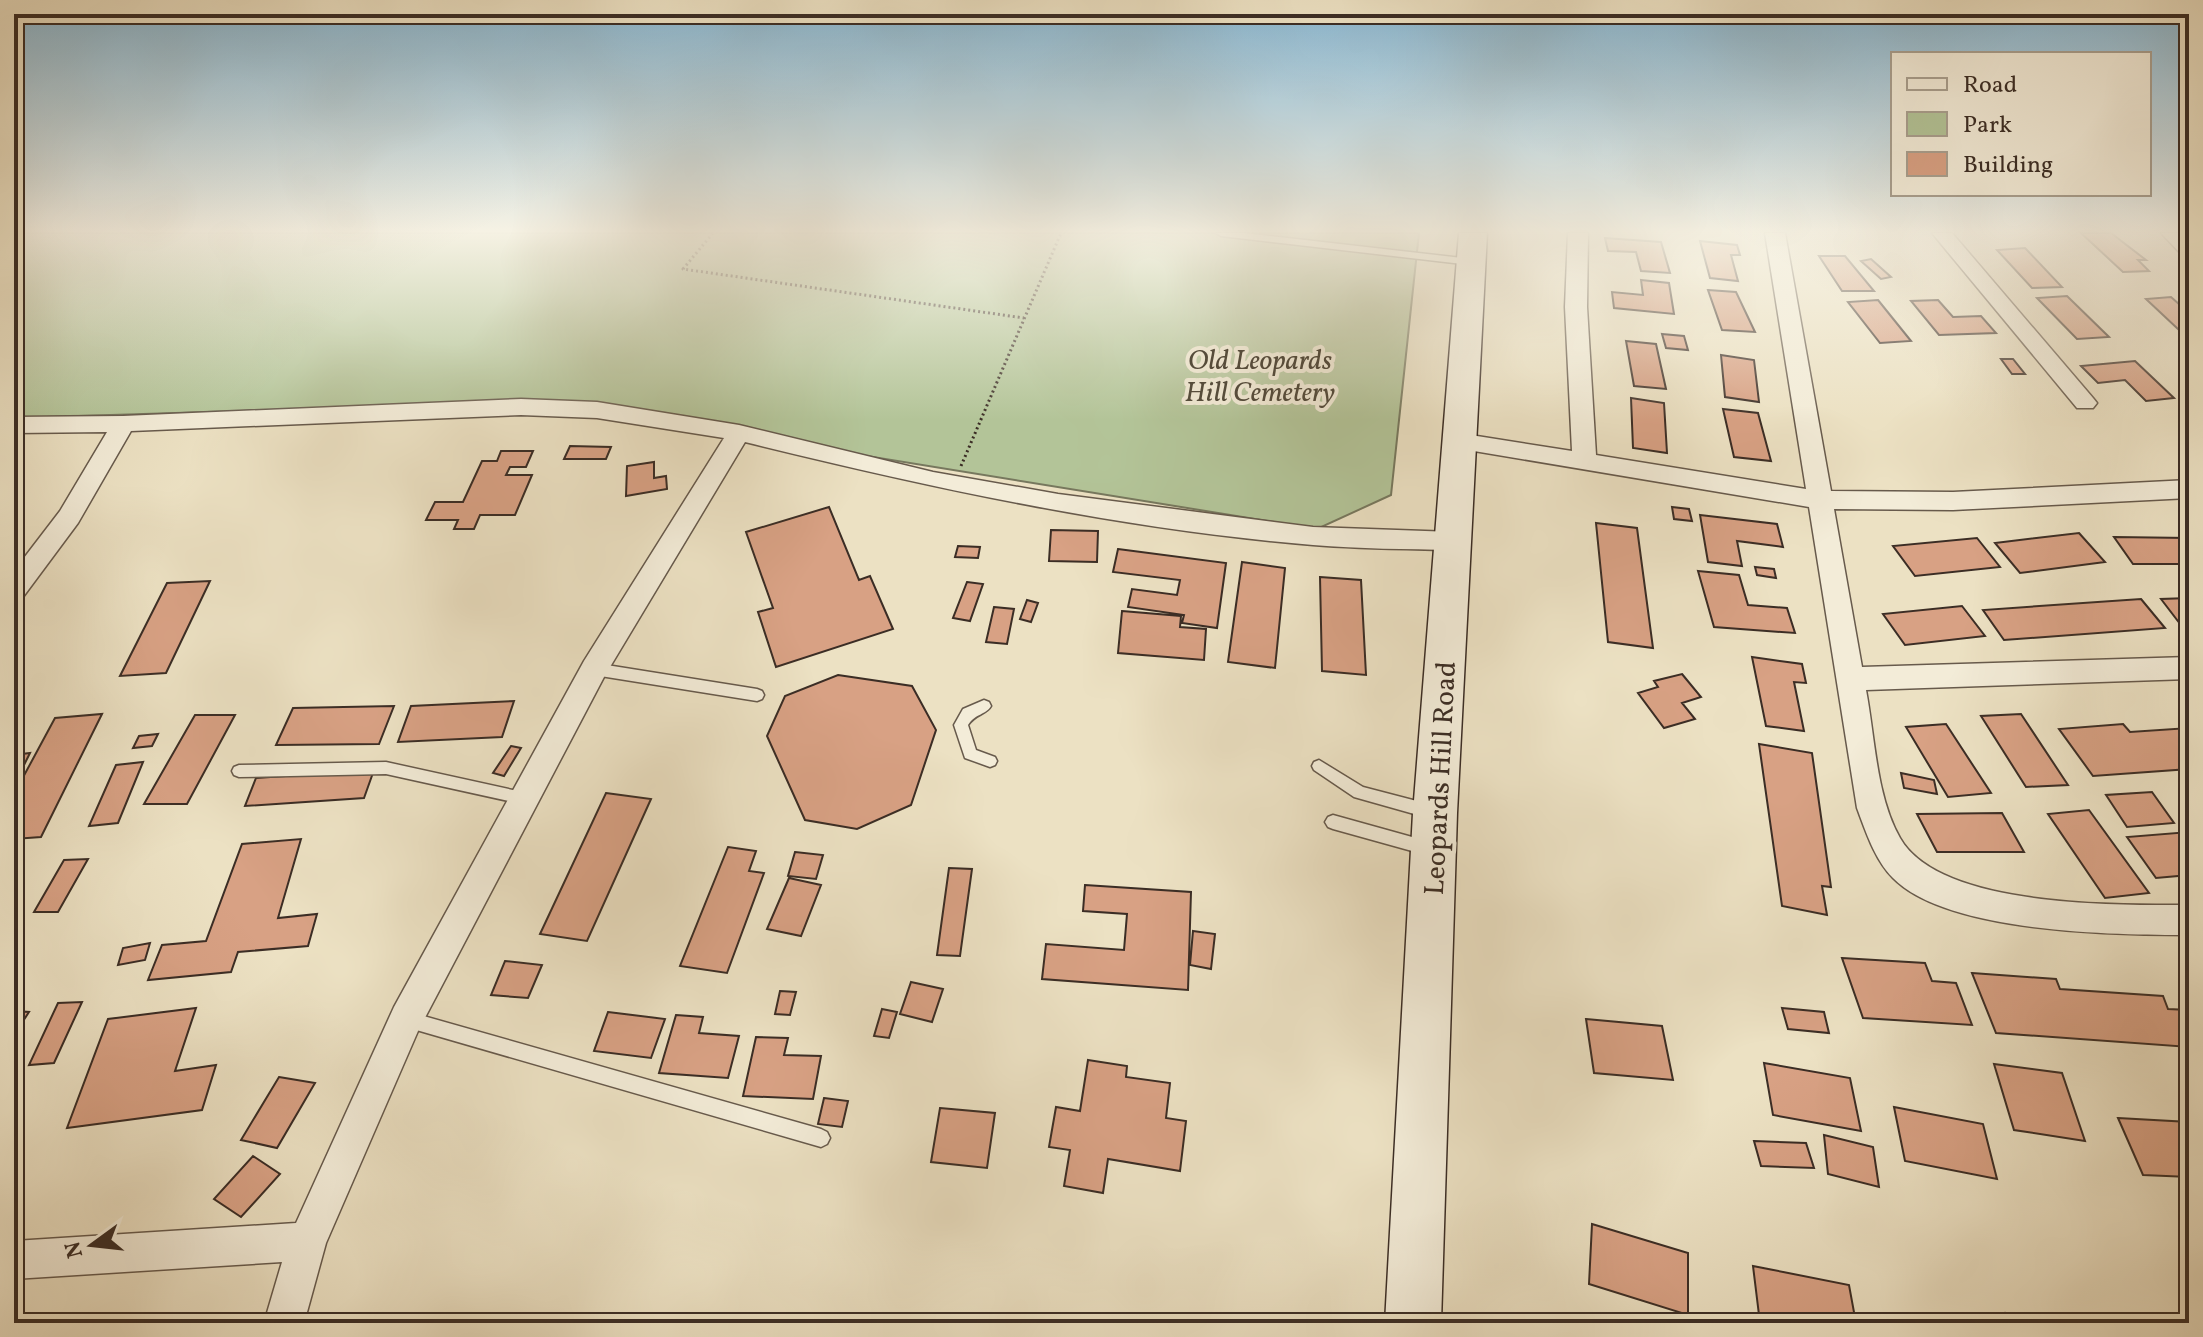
<svg xmlns="http://www.w3.org/2000/svg" width="2203" height="1337" font-family="Vollkorn,serif">
  <rect width="100%" height="100%" fill="#ece1c3"/>
  <filter id="stains"><feTurbulence type="fractalNoise" baseFrequency=".0025" numOctaves="4"/><feColorMatrix values="0 0 0 0 .2 0 0 0 0 .09 0 0 0 0 .02 0 0 0 .5 -.17"/></filter>
  <radialGradient id="worn" r=".72"><stop offset=".6" stop-color="#630" stop-opacity="0"/><stop offset="1" stop-color="#630" stop-opacity=".3"/></radialGradient>
  <path fill="#b3c498" stroke="#77785e" stroke-width="2" d="M14 233H1419L1391 495 1317 529 533 402 14 418Z"/>
  <path fill="#d8a184" stroke="#3b2d25" stroke-width="2" d="M2081 233H2111L2146 260H2138L2149 271 2123 272Z
    M1605 238 1661 242 1670 273 1641 271 1636 252 1608 251Z
    M1700 241 1737 245 1740 255H1731L1738 281 1710 278Z
    M2025 248 2062 287 2032 288 1997 250Z
    M1819 256H1845L1874 291H1842Z
    M1871 259 1891 277 1881 279 1861 261Z
    M1641 280 1669 283 1674 314 1614 308 1612 292 1643 295Z
    M1708 290 1736 292 1755 332 1722 330Z
    M2067 296 2109 337 2077 339 2037 298Z
    M2171 297 2189 313V329L2179 330 2146 299Z
    M1878 300 1911 341 1880 343 1848 302Z
    M1938 300 1953 317 1981 316 1996 333 1939 335 1911 301Z
    M1662 334 1684 336 1688 350 1666 348Z
    M1626 341 1656 344 1666 389 1634 386Z
    M1721 355 1754 360 1759 402 1725 397Z
    M2001 359H2013L2025 374H2012Z
    M2135 361 2174 398 2146 401 2125 380 2098 383 2081 366Z
    M1631 398 1664 403 1667 453 1633 448Z
    M1723 409 1758 413 1771 461 1734 457Z
    M570 446 611 447 606 459H564Z
    M501 451H533L526 467H510L506 475H532L515 515H480L474 529H454L458 520H426L435 502H463L482 461H497Z
    M654 462V478L666 476 667 489 626 496 627 466Z
    M829 507 859 580 870 576 893 629 776 667 758 612 773 608 746 532Z
    M1672 507 1689 509 1692 521 1674 519Z
    M1700 515 1777 524 1783 547 1737 541 1742 566 1708 562Z
    M1596 523 1637 528 1653 648 1608 642Z
    M1051 530 1098 531 1097 562 1049 561Z
    M2079 533 2105 562 2020 573 1995 543Z
    M2114 537 2189 538V564H2133Z
    M1977 538 2000 567 1915 576 1893 546Z
    M958 546 980 547 978 558 955 557Z
    M1118 549 1226 563 1217 628 1182 623 1184 615 1128 607 1132 589 1177 595 1180 580 1113 572Z
    M1242 562 1285 568 1275 668 1228 662Z
    M1755 567 1774 569 1776 578 1757 575Z
    M1698 571 1739 575 1748 605 1787 608 1795 633 1714 627Z
    M1320 577 1361 580 1366 675 1322 671Z
    M210 581 166 673 120 676 167 583Z
    M967 582 983 584 970 621 953 618Z
    M2189 598V629H2184L2161 599Z
    M2141 599 2165 628 2004 640 1983 610Z
    M1027 600 1038 603 1031 622 1020 619Z
    M1962 606 1985 636 1905 645 1883 614Z
    M994 607 1014 609 1007 644 986 642Z
    M1122 611 1181 616 1180 627 1206 629 1204 660 1118 653Z
    M1752 657 1802 664 1806 683 1794 682 1804 731 1766 726Z
    M1682 674 1701 697 1682 703 1695 719 1664 728 1638 693 1658 687 1654 681Z
    M838 675 912 686 936 730 911 805 857 829 805 820 767 736 785 696Z
    M514 701 502 737 398 742 411 706Z
    M394 706 379 744 276 745 293 708Z
    M102 714 41 837 14 839V794L55 718Z
    M2021 714 2068 785 2026 787 1981 716Z
    M195 715H235L187 804H144Z
    M1946 724 1991 793 1948 797 1906 727Z
    M2123 724 2130 732 2189 728V769L2093 776 2059 729Z
    M158 734 152 746 133 748 139 736Z
    M1759 744 1812 753 1831 887 1822 886 1827 915 1782 906Z
    M511 746 521 748 504 776 493 773Z
    M30 753 22 769 14 770V755Z
    M143 762 118 823 89 826 116 765Z
    M374 770 364 798 245 806 256 778Z
    M1901 773 1934 780 1937 794 1904 788Z
    M2152 792 2174 823 2127 827 2106 795Z
    M606 793 651 799 587 941 540 934Z
    M2089 810 2149 893 2105 898 2048 814Z
    M2002 813 2024 852H1937L1917 814Z
    M2189 832V875L2156 878 2127 837Z
    M301 839 278 918 317 914 308 946 238 952 231 972 148 980 162 945 206 941 242 844Z
    M728 847 756 851 749 871 764 873 727 973 680 966Z
    M795 852 823 855 816 879 788 876Z
    M88 859 58 912H34L64 860Z
    M949 868 972 869 960 956 937 955Z
    M789 878 821 885 801 936 767 929Z
    M1085 885 1191 892 1188 990 1042 979 1046 944 1124 950 1127 914 1083 911Z
    M1193 931 1215 934 1211 969 1190 965Z
    M150 943 145 960 118 965 123 948Z
    M1842 958 1925 963 1932 981 1956 983 1972 1025 1863 1018Z
    M505 961 542 965 528 998 491 995Z
    M1972 973 2056 979 2060 989 2163 996 2168 1009 2189 1010V1047L1996 1033Z
    M911 982 943 989 932 1022 900 1014Z
    M780 991 796 992 790 1015 775 1014Z
    M82 1002 54 1063 29 1065 58 1003Z
    M196 1008 175 1071 216 1065 202 1110 67 1128 108 1019Z
    M1782 1008 1824 1012 1829 1033 1788 1029Z
    M882 1009 897 1012 889 1038 874 1036Z
    M14 1011 29 1012 14 1035Z
    M608 1012 665 1019 651 1058 594 1051Z
    M676 1015 703 1017 699 1033 739 1036 728 1078 659 1073Z
    M1586 1019 1662 1026 1673 1080 1594 1073Z
    M756 1037 788 1038 784 1055 821 1056 813 1099 743 1096Z
    M1088 1060 1127 1066 1126 1077 1170 1083 1166 1118 1186 1121 1180 1171 1108 1159 1103 1193 1064 1186 1070 1150 1049 1147 1056 1107 1080 1111Z
    M1764 1063 1850 1078 1861 1131 1773 1115Z
    M1994 1064 2062 1073 2085 1141 2014 1130Z
    M279 1077 315 1083 277 1148 241 1140Z
    M824 1098 848 1101 842 1127 818 1124Z
    M1894 1107 1983 1124 1997 1179 1905 1161Z
    M940 1108 995 1113 987 1168 931 1162Z
    M2118 1118 2189 1122V1177L2143 1175Z
    M1824 1135 1873 1147 1879 1187 1828 1174Z
    M1754 1141 1806 1143 1814 1168 1761 1166Z
    M253 1156 280 1174 241 1217 214 1199Z
    M1592 1224 1688 1253V1315L1589 1284Z
    M1753 1266 1849 1285 1856 1323H1760Z
    M2006 1313 2084 1323H2009Z"/>
  <g fill="none" stroke-linecap="round" stroke-linejoin="round">
    <defs>
      <path id="service" d="M1216 233H1244L1471 259 1476 262 1471 265 1221 236Z
        M594 663 757 689 762 691 764 695 762 699 757 701 594 675 589 673 587 669 589 665Z
        M984 700 989 702 991 706C986 715 976 713 968 725L976 750 995 757 997 761 995 765 990 767 965 758 954 725 963 709Z
        M1319 760 1363 787 1432 805 1437 807 1440 812 1437 817 1432 819 1354 797 1314 770 1312 766 1314 762Z
        M386 762 522 792 527 793 530 798 527 803 522 804 386 774 239 777 234 775 232 771 234 767 239 765Z
        M1333 815 1430 842 1436 844 1438 849 1436 854 1430 856 1333 829 1328 827 1325 822 1328 817Z
        M406 1011 821 1129 827 1132 830 1138 827 1144 821 1147 406 1027 400 1025 397 1019 400 1013Z"/>
      <path id="minor" d="M1568 233H1588L1587 307 1596 455 1806 489 1765 233H1785L1831 491 1953 492 2189 480V498L1953 510 1834 509 1862 667 2189 657V679L1866 690C1875 737 1876 796 1900 838 1940 908 2117 905 2189 905V935C2115 935 1947 933 1893 878 1875 860 1866 832 1857 808L1809 507 1450 447 1446 441 1450 435 1458 433 1572 451 1565 307Z
        M1932 233H1952L2093 398 2097 403 2093 408H2077Z
        M2161 233H2182L2189 240V257L2182 255Z
        M521 399 597 402 739 425 933 472 1058 494 1313 527 1453 532 1462 534 1466 541 1462 548 1453 550C1407 549 1359 549 1313 545 1121 529 932 488 745 442L604 677 418 1031 326 1243 304 1323H264L282 1262 14 1279V1241L296 1223 394 1007 584 661 724 438 597 418 521 415 131 431 78 523 23 597 14 600V571L60 511 107 432 14 433V417L123 416Z"/>
      <path id="secondary" d="M1459 233H1487L1457 813 1441 1323H1385L1413 813Z"/>
    </defs>
    <use href="#service" stroke="#675a4c" stroke-width="3"/>
    <use href="#minor" stroke="#675a4c" stroke-width="3"/>
    <use href="#secondary" stroke="#3b2d25" stroke-width="3"/>
    <path stroke="#3b2d25" stroke-width="3" stroke-dasharray="2 3" stroke-linecap="butt" d="M713 233 683 269 1024 318
      M961 466 1061 233"/>
    <use href="#service" fill="#f3ecd8" fill-rule="evenodd"/>
    <use href="#minor" fill="#f3ecd8" fill-rule="evenodd"/>
    <use href="#secondary" fill="#f3ecd8" fill-rule="evenodd"/>
  </g>
  <linearGradient id="sky" x2="0" y2="1"><stop stop-color="#88b8d4"/><stop offset="0.55" stop-color="#f6f2e4"/><stop offset="1" stop-color="#f6f2e4" stop-opacity="0"/></linearGradient>
  <rect width="2203" height="420" fill="url(#sky)"/>
  <g text-anchor="middle" stroke-width="8" stroke-linejoin="round" paint-order="stroke">
    <g font-size="28" font-style="italic" fill="#534b3c" stroke="#f3ecd8">
      <text x="1260" y="369">Old Leopards<tspan x="1260" dy="32">Hill Cemetery</tspan></text>
    </g>
    <g font-size="28" fill="#3b2d25" stroke="#f3ecd8">
      <text transform="translate(1439 778) rotate(-87)" y="10">Leopards Hill Road</text>
    </g>
  </g>
  <rect width="2203" height="1337" fill="none" stroke="#ece1c3" stroke-width="48"/>
  <rect x="16" y="16" width="2171" height="1305" fill="none" stroke="#3b2d25" stroke-width="4"/>
  <rect x="24" y="24" width="2155" height="1289" fill="none" stroke="#3b2d25" stroke-width="2"/>
  <rect x="1891" y="52" width="260" height="144" fill="#f3ecd8" stroke="#a9a090" stroke-width="2"/>
  <rect x="1907" y="78" width="40" height="12" fill="#f3ecd8" stroke="#a9a090" stroke-width="2"/>
  <text x="1963" y="92" font-size="24" fill="#3b2d25">Road</text>
  <rect x="1907" y="112" width="40" height="24" fill="#b3c498" stroke="#a9a090" stroke-width="2"/>
  <text x="1963" y="132" font-size="24" fill="#3b2d25">Park</text>
  <rect x="1907" y="152" width="40" height="24" fill="#d8a184" stroke="#a9a090" stroke-width="2"/>
  <text x="1963" y="172" font-size="24" fill="#3b2d25">Building</text>
  <g transform="translate(92 1245) rotate(255)" stroke="#f3ecd8" stroke-width="6" paint-order="stroke">
  <path d="M0-6L14 30L0 20L-14 30Z" fill="#3b2d25"/>
  <text y="-12" font-size="22" font-weight="bold" text-anchor="middle" fill="#3b2d25">N</text>
  </g>
  <rect width="100%" height="100%" filter="url(#stains)"/>
  <rect width="100%" height="100%" fill="url(#worn)"/>
</svg>
